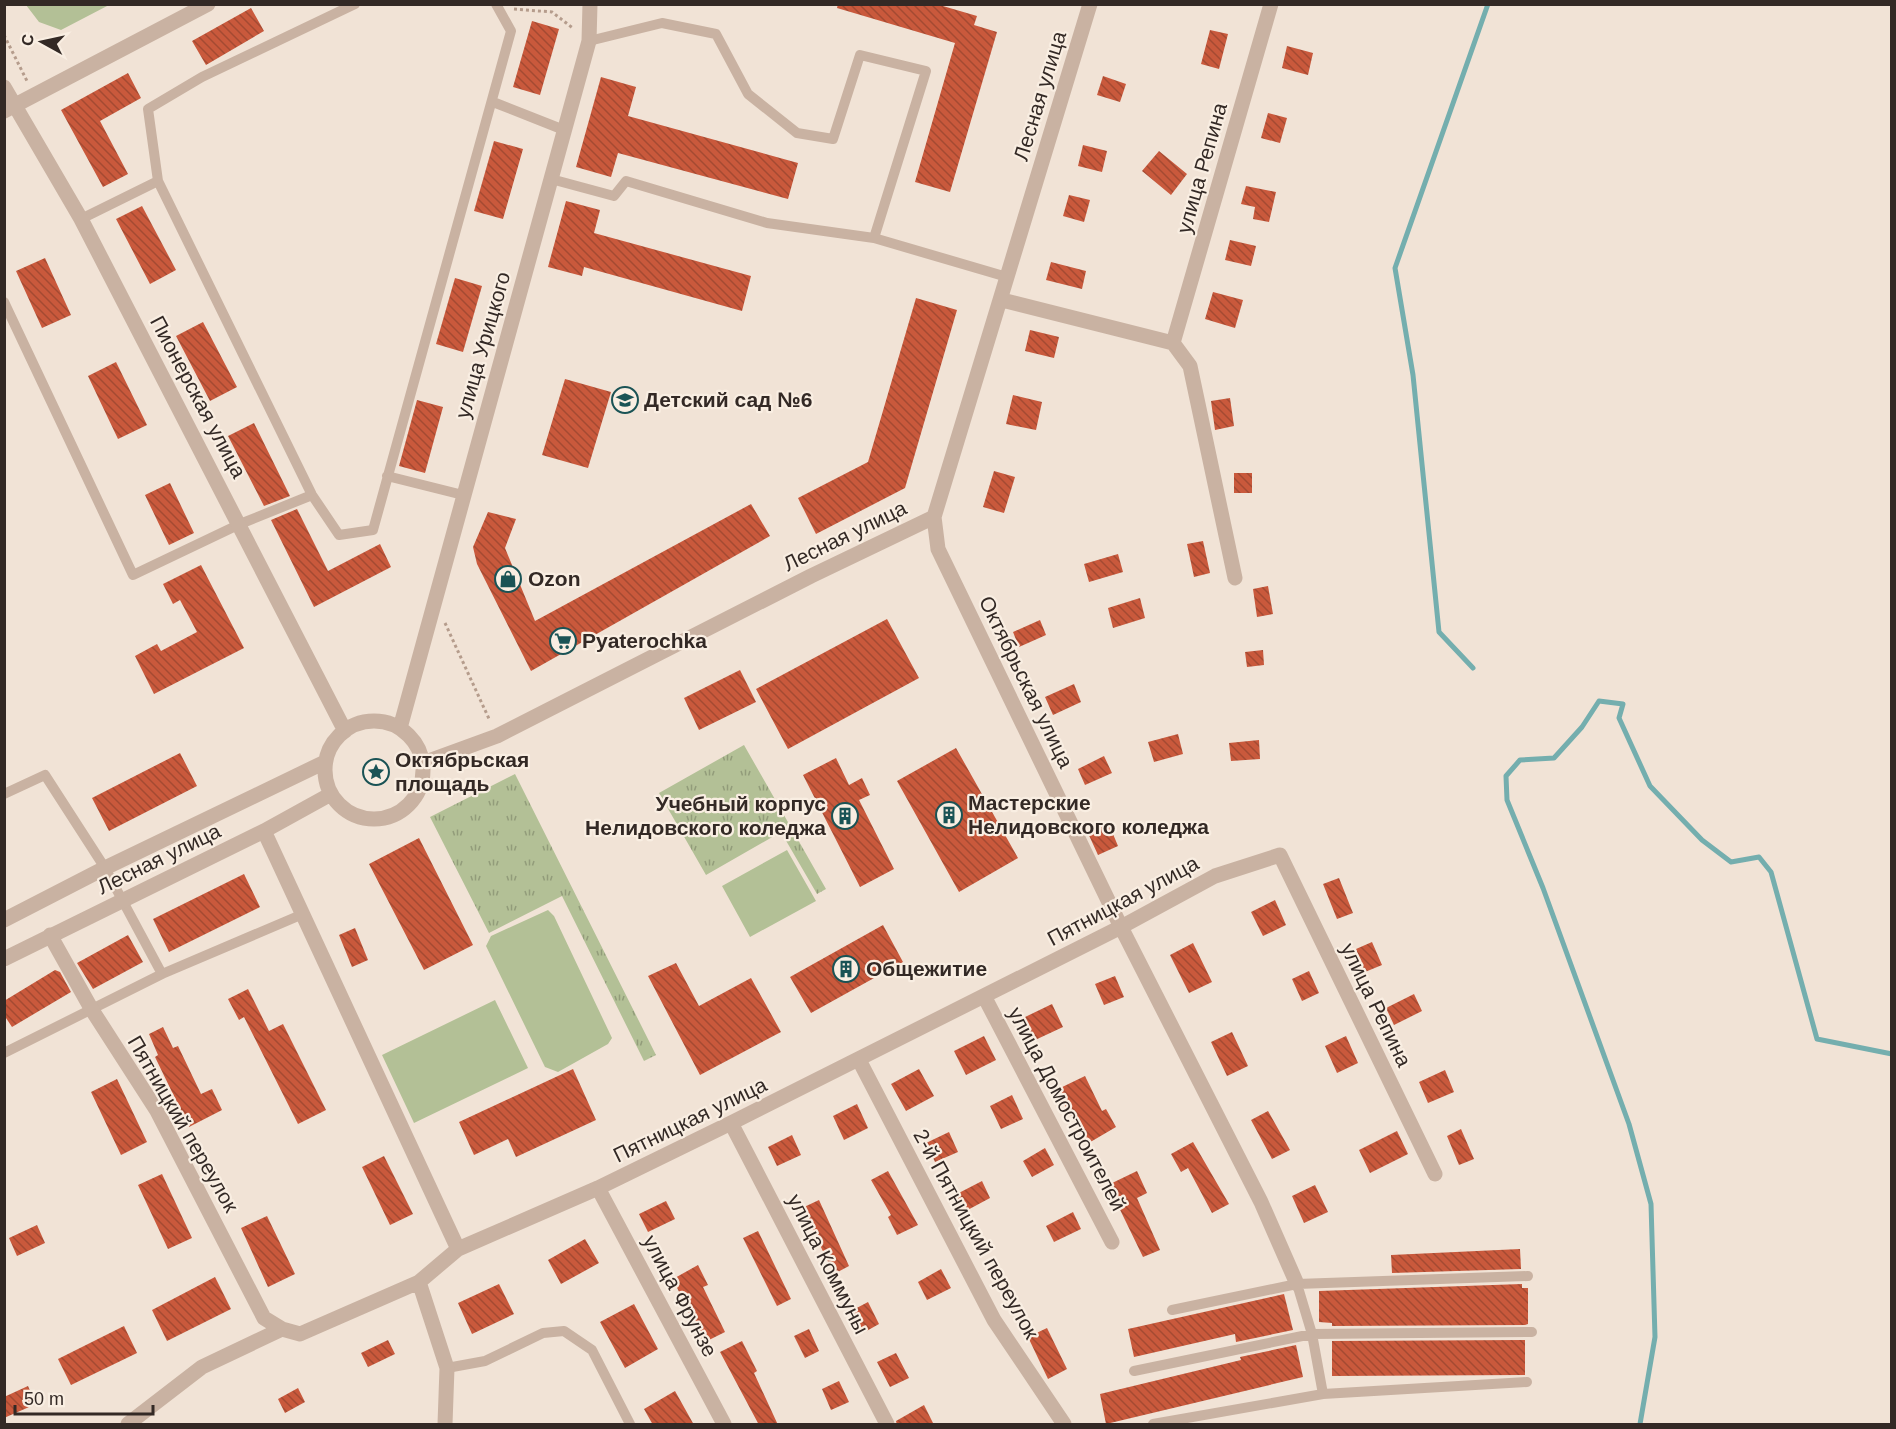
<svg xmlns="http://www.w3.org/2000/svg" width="1896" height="1429" font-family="Arial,sans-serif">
  <defs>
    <pattern id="park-tufts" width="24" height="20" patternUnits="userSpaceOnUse" patternTransform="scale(1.5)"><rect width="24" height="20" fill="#b3c096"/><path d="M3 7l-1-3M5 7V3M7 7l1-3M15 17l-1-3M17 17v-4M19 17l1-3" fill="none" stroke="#929c7a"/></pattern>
    <pattern id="building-back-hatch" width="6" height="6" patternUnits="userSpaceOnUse" patternTransform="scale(1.5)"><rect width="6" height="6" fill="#c9593c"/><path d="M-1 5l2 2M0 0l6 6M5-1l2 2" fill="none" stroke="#a44a32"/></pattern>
  </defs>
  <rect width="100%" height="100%" fill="#f1e3d6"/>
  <path fill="#b3c096" d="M26 5H109L61 30 39 22Z
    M787 850 816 901 750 937 722 886Z
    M548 910 554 916 612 1038 608 1044 558 1072 545 1067 486 946 491 936Z
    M495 1000 528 1068 414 1123 382 1055Z"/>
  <path fill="url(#park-tufts)" d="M744 745 826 889 817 894 781 832 706 875 659 793Z
    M515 774 656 1055 644 1061 562 896 489 933 430 817Z"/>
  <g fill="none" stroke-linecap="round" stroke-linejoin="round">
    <path stroke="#74aeae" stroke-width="5" d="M1473 668 1439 632 1413 375 1395 268 1488 4
      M1640 1424 1655 1337 1651 1204 1629 1124 1543 888 1507 800 1506 776 1520 760 1554 758 1582 727 1599 701 1623 704 1619 718 1650 786 1702 840 1731 862 1759 857 1771 872 1817 1039 1892 1054"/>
  </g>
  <path fill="url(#building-back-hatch)" d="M838 4H936L977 16 974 25 997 32 950 192 915 182 955 43 837 8Z
    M251 8 264 31 206 65 192 41Z
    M532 21 559 29 540 95 513 87Z
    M1210 30 1228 34 1219 69 1201 64Z
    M1287 46 1313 53 1308 75 1282 68Z
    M128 73 141 98 100 121 128 174 103 187 61 110Z
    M1103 76 1126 84 1120 102 1097 95Z
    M601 77 636 87 628 116 798 163 788 199 618 153 611 177 576 167Z
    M1268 113 1287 118 1280 143 1261 138Z
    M494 141 523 149 503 219 474 211Z
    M1083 145 1107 151 1102 172 1078 166Z
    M1159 151 1187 174 1171 195 1142 171Z
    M1246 186 1276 192 1269 222 1253 219 1255 207 1241 204Z
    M1069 195 1090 200 1084 222 1063 216Z
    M566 201 600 210 594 233 751 276 742 311 584 267 582 276 548 267Z
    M142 206 176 270 150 284 116 219Z
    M1230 240 1256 246 1251 266 1225 260Z
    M45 258 71 315 42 328 16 271Z
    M1051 262 1086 271 1082 289 1046 280Z
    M455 278 482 286 463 352 436 344Z
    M1213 292 1243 300 1235 328 1205 319Z
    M916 298 957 310 905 488 816 534 798 498 868 462Z
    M203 322 237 387 210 401 176 336Z
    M1030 330 1059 337 1054 358 1025 351Z
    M116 362 147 425 118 439 88 376Z
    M565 379 611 392 588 468 542 455Z
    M1013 395 1042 402 1036 430 1006 424Z
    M1230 398 1234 426 1215 430 1211 401Z
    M417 400 443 407 425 473 399 466Z
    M254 423 290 496 264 506 228 436Z
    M994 471 1015 477 1004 513 983 507Z
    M1234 473H1252V493H1234Z
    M170 483 194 533 169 545 145 495Z
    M751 504 770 536 531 671 477 564 473 547 488 512 516 519 505 548 535 621Z
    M297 509 328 571 380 544 391 567 314 607 271 520Z
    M1203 541 1210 573 1194 577 1187 544Z
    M1118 554 1123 572 1089 582 1084 564Z
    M201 565 244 648 154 694 135 656 157 644 161 651 197 632 180 600 173 604 163 584Z
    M1268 586 1273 614 1257 617 1253 589Z
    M1140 598 1145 618 1113 628 1108 608Z
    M887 619 919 678 788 749 756 689Z
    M1040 620 1046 635 1019 647 1013 632Z
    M1263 650 1264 665 1247 667 1245 652Z
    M740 670 756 702 699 730 684 698Z
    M1074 684 1081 702 1053 715 1045 697Z
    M1178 734 1183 754 1154 762 1148 742Z
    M1259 740 1260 759 1231 761 1229 743Z
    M956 748 1018 858 959 892 897 781Z
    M180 753 197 786 109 831 92 798Z
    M1104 756 1112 773 1085 785 1078 769Z
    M836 758 849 785 862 778 870 795 859 800 894 869 860 887 803 775Z
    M1108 822 1118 846 1098 855 1087 831Z
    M419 838 473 945 424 970 369 864Z
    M244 874 260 907 169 952 153 919Z
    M1339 878 1353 913 1337 919 1323 884Z
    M1275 900 1286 925 1263 936 1251 912Z
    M883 925 903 962 811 1013 790 977Z
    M355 928 368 960 352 967 339 935Z
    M128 935 143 962 93 989 77 963Z
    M1372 942 1382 965 1365 972 1356 949Z
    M1193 943 1212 982 1189 993 1170 955Z
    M676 963 699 1006 751 978 781 1032 700 1075 648 976Z
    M55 970 60 972 71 992 12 1027 4 1015V1001Z
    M1309 971 1319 993 1302 1001 1292 979Z
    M1115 976 1124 997 1104 1005 1095 984Z
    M248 989 269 1031 283 1024 326 1110 298 1124 244 1017 239 1020 228 999Z
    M1414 994 1422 1011 1394 1025 1386 1008Z
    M1052 1004 1063 1027 1033 1041 1023 1018Z
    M163 1027 173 1048 178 1046 201 1094 212 1089 222 1110 189 1127 155 1057 158 1055 149 1034Z
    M1232 1032 1248 1066 1227 1076 1211 1042Z
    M984 1036 996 1060 966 1075 954 1051Z
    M1346 1036 1358 1063 1337 1073 1325 1046Z
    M573 1069 596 1120 516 1157 508 1139 474 1155 459 1122Z
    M919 1069 934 1096 906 1111 891 1084Z
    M1445 1070 1454 1092 1428 1103 1419 1082Z
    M1085 1076 1102 1111 1106 1109 1116 1127 1087 1144 1056 1090Z
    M117 1079 147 1142 121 1155 91 1092Z
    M1012 1095 1023 1119 1001 1129 990 1106Z
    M857 1104 868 1128 844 1140 833 1116Z
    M1268 1111 1290 1150 1272 1159 1251 1120Z
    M1461 1129 1474 1159 1459 1165 1447 1136Z
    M1397 1131 1408 1154 1370 1173 1359 1150Z
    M949 1132 958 1152 935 1162 926 1143Z
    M792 1135 801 1155 777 1166 768 1147Z
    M1193 1142 1229 1204 1212 1213 1188 1168 1181 1172 1171 1154Z
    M1045 1148 1054 1165 1032 1177 1023 1161Z
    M384 1156 413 1214 390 1225 362 1167Z
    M888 1171 918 1225 897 1235 888 1217 891 1215 871 1180Z
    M1137 1171 1147 1193 1137 1198 1160 1250 1143 1257 1108 1185Z
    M162 1174 192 1238 168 1249 138 1185Z
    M982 1181 990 1198 962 1213 953 1196Z
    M1315 1185 1328 1212 1304 1223 1292 1196Z
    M819 1200 849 1266 834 1274 802 1208Z
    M666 1201 675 1219 648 1232 639 1214Z
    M1073 1212 1081 1229 1054 1242 1046 1226Z
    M267 1216 295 1274 268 1287 241 1228Z
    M37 1225 45 1243 17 1256 9 1238Z
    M758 1231 791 1299 777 1306 743 1238Z
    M585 1239 599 1263 561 1284 548 1260Z
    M1520 1249 1521 1269 1392 1273 1391 1255Z
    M698 1265 708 1285 703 1287 725 1332 703 1343 673 1279Z
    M941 1269 951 1288 927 1300 918 1282Z
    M215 1277 231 1309 167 1341 152 1310Z
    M499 1284 514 1314 472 1334 458 1303Z
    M1522 1284V1288H1528V1324L1525 1325 1332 1326V1323L1319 1322V1291Z
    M1284 1294 1293 1330 1236 1342 1235 1334 1134 1357 1128 1329Z
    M868 1302 879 1324 863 1333 851 1311Z
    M634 1304 658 1349 625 1368 600 1322Z
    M124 1326 137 1353 71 1385 58 1359Z
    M1047 1328 1067 1369 1048 1379 1028 1337Z
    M809 1329 819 1351 805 1358 794 1336Z
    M388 1340 395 1354 368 1367 361 1353Z
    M1525 1340V1375L1332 1376V1341Z
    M742 1341 757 1371 754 1373 778 1425H759L720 1352Z
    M1296 1345 1303 1377 1106 1424 1100 1394 1241 1360 1240 1357Z
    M896 1353 909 1378 890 1387 877 1362Z
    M839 1381 849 1402 831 1410 822 1389Z
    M28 1386 36 1404 4 1418V1397Z
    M298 1388 305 1402 285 1413 278 1399Z
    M675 1391 694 1425H653L644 1409Z
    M924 1405 934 1425H897L896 1421Z"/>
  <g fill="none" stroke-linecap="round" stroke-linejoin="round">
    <path stroke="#b59c8c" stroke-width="3" stroke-dasharray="3 3" stroke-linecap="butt" d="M514 9 552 12 574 29
      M4 35 27 81
      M445 623 490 721"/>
    <path stroke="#c9b2a2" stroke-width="10" d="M355 4 202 77 148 109 158 181 312 495 339 535 373 530 511 31 496 4
      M589 41 662 23 716 34 748 94 797 133 833 139 860 55 926 71 874 238 1007 277
      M493 102 564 130
      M551 179 614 196 626 181 767 223 874 238
      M81 219 158 181
      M4 302 133 575 240 524 312 495
      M387 476 463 495
      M4 794 45 775 105 868 162 974
      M4 1053 162 974 303 914
      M1297 1284 1312 1334 1323 1394
      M1172 1310 1297 1284 1528 1276
      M447 1368 485 1361 543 1333 564 1331 592 1350 630 1424
      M1134 1371 1312 1334 1532 1332
      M1153 1424 1323 1394 1527 1382"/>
    <path stroke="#c9b2a2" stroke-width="15" d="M1090 4 934 517 938 549 1121 927 1261 1202 1297 1284
      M4 87 81 219 345 731
      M4 111 208 4
      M1002 300 1173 343 1271 4
      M1173 343 1190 366 1235 578
      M325 770a49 49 0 1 1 98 0a49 49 0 1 1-98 0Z
      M400 728 589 41 590 4
      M423 763 497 736 811 576 934 517
      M264 831 458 1249
      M4 920 105 868 325 762
      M50 935 92 1010 157 1111 264 1318 282 1329
      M4 959 264 831 331 794
      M984 996 1112 1242
      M859 1060 994 1320 1064 1424
      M731 1123 887 1424
      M598 1188 724 1424
      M419 1282 447 1368 445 1424
      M128 1424 202 1367 282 1329 300 1334 419 1282 458 1249 598 1188 731 1123 1121 927 1215 876 1280 855 1435 1174"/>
  </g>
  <defs>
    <symbol id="school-ring" viewBox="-11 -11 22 22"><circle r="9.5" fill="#f9eee2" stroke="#1a5355" stroke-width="1.5"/><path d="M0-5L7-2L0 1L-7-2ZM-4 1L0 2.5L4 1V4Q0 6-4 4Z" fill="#1a5355"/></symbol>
    <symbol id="shop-ring" viewBox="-11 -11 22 22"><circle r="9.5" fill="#f9eee2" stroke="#1a5355" stroke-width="1.5"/><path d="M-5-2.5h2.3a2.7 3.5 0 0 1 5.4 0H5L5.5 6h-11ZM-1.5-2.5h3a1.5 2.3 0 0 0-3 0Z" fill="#1a5355"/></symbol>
    <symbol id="supermarket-ring" viewBox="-11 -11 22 22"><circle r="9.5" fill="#f9eee2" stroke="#1a5355" stroke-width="1.5"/><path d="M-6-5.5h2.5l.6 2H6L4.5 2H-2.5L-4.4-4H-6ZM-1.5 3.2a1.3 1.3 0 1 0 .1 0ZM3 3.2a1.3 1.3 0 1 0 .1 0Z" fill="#1a5355"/></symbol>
    <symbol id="sight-ring" viewBox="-11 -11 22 22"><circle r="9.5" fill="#f9eee2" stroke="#1a5355" stroke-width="1.5"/><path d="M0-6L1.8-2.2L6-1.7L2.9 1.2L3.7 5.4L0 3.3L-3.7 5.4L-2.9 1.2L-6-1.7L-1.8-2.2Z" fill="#1a5355"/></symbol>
    <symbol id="building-ring" viewBox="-11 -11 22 22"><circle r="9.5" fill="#f9eee2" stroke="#1a5355" stroke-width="1.5"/><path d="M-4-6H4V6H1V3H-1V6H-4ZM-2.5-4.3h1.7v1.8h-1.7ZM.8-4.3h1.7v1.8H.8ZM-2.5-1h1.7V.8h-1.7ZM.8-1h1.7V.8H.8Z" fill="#1a5355"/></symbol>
  </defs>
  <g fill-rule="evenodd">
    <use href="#school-ring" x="610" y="385" width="30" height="30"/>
    <use href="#shop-ring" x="493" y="564" width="30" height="30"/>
    <use href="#supermarket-ring" x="548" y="626" width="30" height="30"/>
    <use href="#sight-ring" x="361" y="757" width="30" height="30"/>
    <use href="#building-ring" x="934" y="800" width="30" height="30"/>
    <use href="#building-ring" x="830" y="801" width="30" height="30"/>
    <use href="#building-ring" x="831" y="954" width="30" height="30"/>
  </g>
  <g text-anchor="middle" stroke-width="4.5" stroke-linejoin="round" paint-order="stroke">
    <g font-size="21" fill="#332925" stroke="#f9eee2">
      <text transform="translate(1040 96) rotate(-73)" y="7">Лесная улица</text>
      <text transform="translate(1202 168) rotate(-74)" y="7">улица Репина</text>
      <text transform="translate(483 345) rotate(-74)" y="7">улица Урицкого</text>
      <text transform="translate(198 397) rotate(62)" y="7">Пионерская улица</text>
      <text transform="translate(845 536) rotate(-26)" y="7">Лесная улица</text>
      <text transform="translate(1026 682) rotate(64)" y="7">Октябрьская улица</text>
      <text transform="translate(159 859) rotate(-26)" y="7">Лесная улица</text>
      <text transform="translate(1123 901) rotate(-28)" y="7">Пятницкая улица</text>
      <text transform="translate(1376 1005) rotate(64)" y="7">улица Репина</text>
      <text transform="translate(1067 1109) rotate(62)" y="7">улица Домостроителей</text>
      <text transform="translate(690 1120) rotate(-26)" y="7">Пятницкая улица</text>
      <text transform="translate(183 1124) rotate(60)" y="7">Пятницкий переулок</text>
      <text transform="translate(976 1234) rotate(61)" y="7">2-й Пятницкий переулок</text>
      <text transform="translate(828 1264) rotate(63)" y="7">улица Коммуны</text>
      <text transform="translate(680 1296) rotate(62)" y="7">улица Фрунзе</text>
    </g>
    <g font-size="21" font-weight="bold" fill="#332925" stroke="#f9eee2" text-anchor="start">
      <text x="644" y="407">Детский сад №6</text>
      <text x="528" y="586">Ozon</text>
      <text x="582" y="648">Pyaterochka</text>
      <text x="395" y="767">Октябрьская<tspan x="395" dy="24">площадь</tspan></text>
      <text x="968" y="810">Мастерские<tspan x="968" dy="24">Нелидовского коледжа</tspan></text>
      <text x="826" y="811" text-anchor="end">Учебный корпус<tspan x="826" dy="24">Нелидовского коледжа</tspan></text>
      <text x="866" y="976">Общежитие</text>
    </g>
  </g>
  <rect width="1896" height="1429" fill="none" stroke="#332925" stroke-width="12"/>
  <g transform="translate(42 42) rotate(278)" stroke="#f9eee2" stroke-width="4.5" paint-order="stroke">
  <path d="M0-4.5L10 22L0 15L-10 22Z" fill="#332925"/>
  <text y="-9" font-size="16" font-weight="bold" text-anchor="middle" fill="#332925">С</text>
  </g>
  <path d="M15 1405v9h138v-9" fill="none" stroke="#332925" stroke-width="3"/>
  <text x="24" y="1405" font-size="18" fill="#332925" stroke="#f9eee2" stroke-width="4.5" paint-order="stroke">50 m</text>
</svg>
